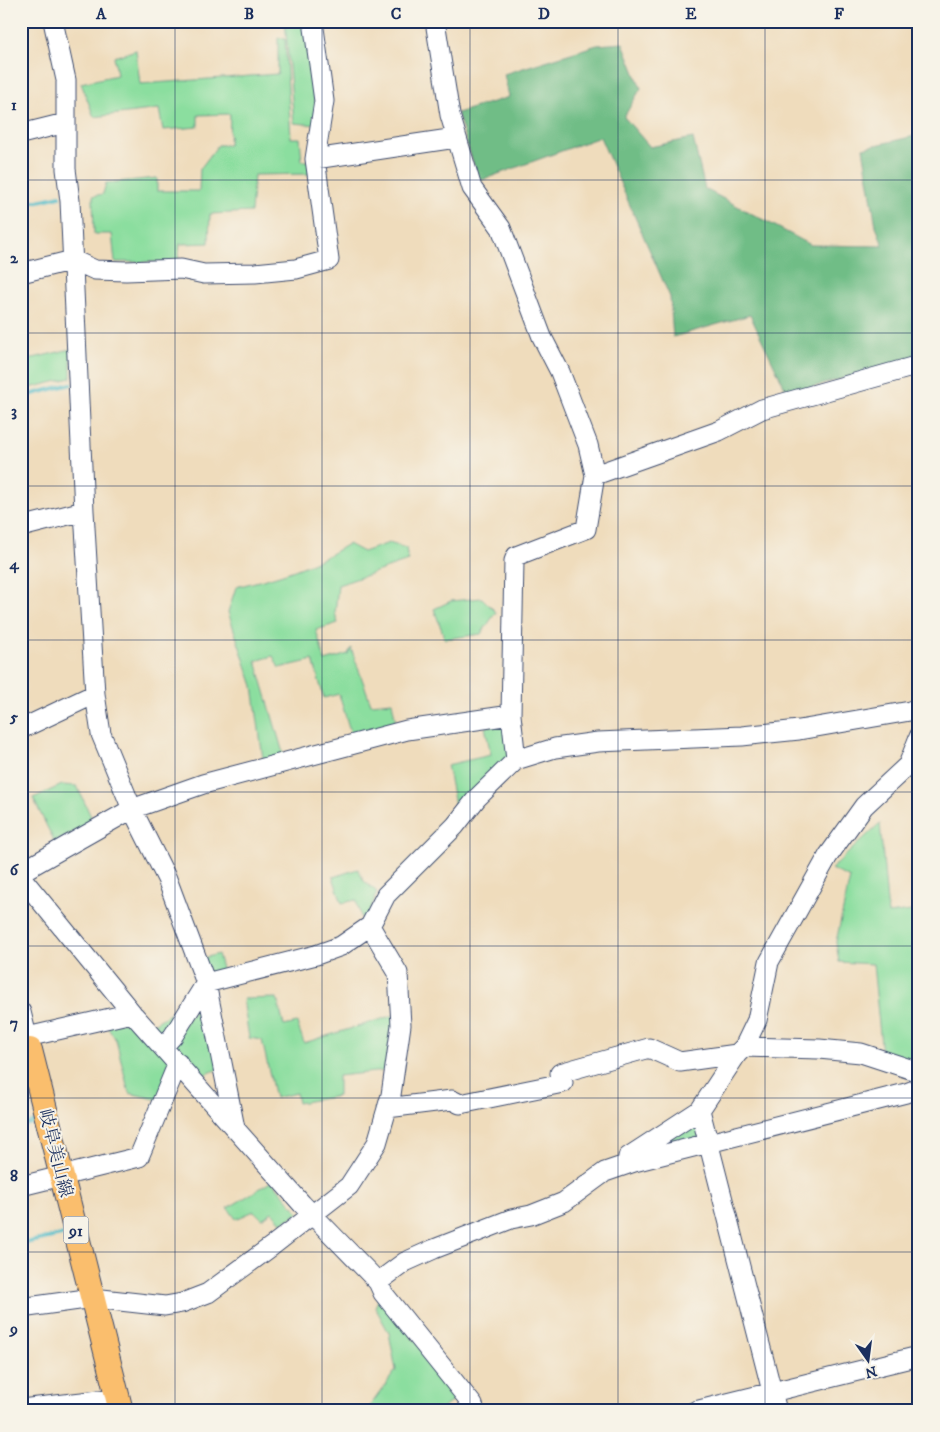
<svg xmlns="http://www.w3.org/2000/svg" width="940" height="1432" font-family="'IM FELL DW Pica','Noto Serif JP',serif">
  <rect width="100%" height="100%" fill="#f7f3e8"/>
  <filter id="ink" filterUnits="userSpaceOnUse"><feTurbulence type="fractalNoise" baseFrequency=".02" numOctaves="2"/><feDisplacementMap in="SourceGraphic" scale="10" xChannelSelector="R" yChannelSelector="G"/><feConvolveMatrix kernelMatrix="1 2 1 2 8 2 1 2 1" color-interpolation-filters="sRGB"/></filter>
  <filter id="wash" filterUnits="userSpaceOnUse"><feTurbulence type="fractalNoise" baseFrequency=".0096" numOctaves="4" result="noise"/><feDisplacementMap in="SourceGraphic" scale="20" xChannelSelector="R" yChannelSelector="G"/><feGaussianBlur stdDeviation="1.12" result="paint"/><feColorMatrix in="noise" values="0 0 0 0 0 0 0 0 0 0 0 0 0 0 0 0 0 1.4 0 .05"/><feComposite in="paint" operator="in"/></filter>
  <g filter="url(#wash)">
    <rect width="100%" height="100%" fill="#efdcbc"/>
    <path fill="#8bde9f" stroke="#53867e" d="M285 21H308L317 125 294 123Z
      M278 37 285 39 291 138H300L302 161H312L310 174 254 175 251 212 210 214 209 243 180 244 178 262H115L112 234H94L93 196 103 194 106 183 157 178V191H199L200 169 218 145H229L230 114 198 115V127L163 130 159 109 94 117 81 83 117 75 114 57 136 50 140 84 278 74Z
      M71 349V378L21 390V361Z
      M389 543 406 548 408 561 338 585 335 613 338 623 316 630 325 661 348 654 351 648 371 704 392 702 397 728 353 741 339 694 324 698 313 660 279 668 273 656 256 661 285 760 264 766 253 686 228 612 236 587C279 576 309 568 348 544L363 552Z
      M482 598 496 612 481 634 445 639 434 609 451 601Z
      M506 724 510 762 457 815 447 765 491 755 485 727Z
      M62 785 77 786 93 821 55 843 33 798Z
      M880 823 888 914 919 910V1064L882 1054 873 964 839 962 836 942 850 878 831 869Z
      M358 869 364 881 377 892 368 917 363 923 356 900 342 903 333 877Z
      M218 954 223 972 208 973 203 958Z
      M204 993 219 1069 198 1077 174 1054 172 1043Z
      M277 998 284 1026 297 1023 304 1043 395 1015 384 1071 338 1076V1096L298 1103 296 1093 275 1098 262 1040 249 1038 243 999Z
      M185 1008 160 1038 150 1026 176 1010Z
      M136 1021 170 1060 159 1100 129 1093 116 1040 106 1024Z
      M698 1114 703 1137 652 1151Z
      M272 1181 299 1213 282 1223 272 1212 262 1219 254 1211 236 1219 228 1208Z
      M379 1298 461 1395 439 1411H373L370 1406 396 1370 389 1333 375 1307Z"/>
    <path fill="#70bd86" stroke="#467672" d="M623 43 641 88 624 117 650 147 693 138 705 189 811 245 883 246 876 226 863 148 919 135V357L788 394 750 315 673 337 670 297 600 137 479 181 457 113 509 97 504 74 597 45Z"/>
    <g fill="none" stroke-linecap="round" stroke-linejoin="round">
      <path stroke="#4dbac6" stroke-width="4" d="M21 205 60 196
        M21 397 71 384
        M21 1126 40 1121
        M21 1244 66 1234"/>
    </g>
  </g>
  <g filter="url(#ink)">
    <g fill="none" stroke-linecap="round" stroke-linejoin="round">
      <defs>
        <path id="minor" d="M53 21 66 80V169L70 201 84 511 95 694 101 734 132 809 167 879 206 983 235 1128
          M435 21 450 115 472 188 501 228 542 337 560 372 588 445 595 475 586 529 516 556 514 561 511 715 516 760
          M21 134 65 123
          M315 159 456 138
          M21 273 73 260 95 270 126 271 181 269 204 274 255 273 296 269 329 260 315 159 324 101 313 21
          M595 475 719 431 762 409 919 365
          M21 527 84 511
          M21 729 95 694
          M21 872 132 809 203 784 407 730 511 715
          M21 877 132 1013 302 1204 378 1282 383 1293 473 1405 475 1411
          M21 1012 30 1049
          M27 1037 132 1013
          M164 1046 173 1036 206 983 316 955 341 946 370 926 386 895 455 826 477 798 516 760 555 748 598 742 742 736 799 730 910 711 919 707
          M744 1047 819 1049 861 1053 919 1072
          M387 1108 452 1100 460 1104 563 1083 560 1073 649 1048 680 1062 737 1054
          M628 1157 700 1110
          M21 1186 139 1157 178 1063
          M378 1282 405 1262 434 1249 511 1219 531 1215 564 1202 605 1172 634 1162 906 1093 919 1088
          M21 1308 93 1298 165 1306 182 1303 208 1293 272 1246 349 1186 377 1143 391 1095 401 1025 398 973 370 926
          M21 1409 117 1398
          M695 1411 919 1356
          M777 1411 700 1110 737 1054 744 1047 757 1020 769 962 828 856 864 806 908 765 919 737"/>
        <path id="major" d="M21 1052 30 1050 121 1411"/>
      </defs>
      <use href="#minor" stroke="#3b496c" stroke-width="21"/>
      <use href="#major" stroke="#3b496c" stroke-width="26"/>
      <use href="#minor" stroke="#fff" stroke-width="19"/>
      <use href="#major" stroke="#fabe6d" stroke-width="24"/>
    </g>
  </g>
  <path fill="none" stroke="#1b2f5e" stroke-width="1" stroke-opacity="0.55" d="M175 21V1411M322 21V1411M470 21V1411M618 21V1411M765 21V1411M21 180H919M21 333H919M21 486H919M21 640H919M21 792H919M21 946H919M21 1098H919M21 1252H919"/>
  <g text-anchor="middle" stroke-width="4" stroke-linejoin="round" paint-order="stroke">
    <rect fill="#f7f3e8" stroke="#5d6a87" stroke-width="1" x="63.5" y="1216.5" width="25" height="27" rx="4"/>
    <g font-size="16" font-weight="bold" fill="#1b2f5e">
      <text x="76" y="1236">91</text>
    </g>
    <g font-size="18" fill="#1b2f5e" stroke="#f7f3e8">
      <text transform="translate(56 1153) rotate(76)" y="6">岐阜美山線</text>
    </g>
  </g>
  <rect width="940" height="1432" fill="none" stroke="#f7f3e8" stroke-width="55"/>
  <g transform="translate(868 1360) rotate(166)" stroke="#f7f3e8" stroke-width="4" paint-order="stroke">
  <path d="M0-4L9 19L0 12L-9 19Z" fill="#1b2f5e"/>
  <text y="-8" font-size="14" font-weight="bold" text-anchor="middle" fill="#1b2f5e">N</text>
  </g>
  <rect x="28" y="28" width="884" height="1376" fill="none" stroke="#1b2f5e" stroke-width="2"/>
  <g font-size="16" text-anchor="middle" font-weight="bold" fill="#1b2f5e">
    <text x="101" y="19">A</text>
    <text x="249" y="19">B</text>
    <text x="396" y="19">C</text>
    <text x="544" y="19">D</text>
    <text x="691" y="19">E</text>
    <text x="839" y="19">F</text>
    <text x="14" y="110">1</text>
    <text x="14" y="263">2</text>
    <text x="14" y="416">3</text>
    <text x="14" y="569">4</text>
    <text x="14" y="722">5</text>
    <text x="14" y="875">6</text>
    <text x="14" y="1028">7</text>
    <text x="14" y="1181">8</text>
    <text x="14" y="1334">9</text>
  </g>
</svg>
